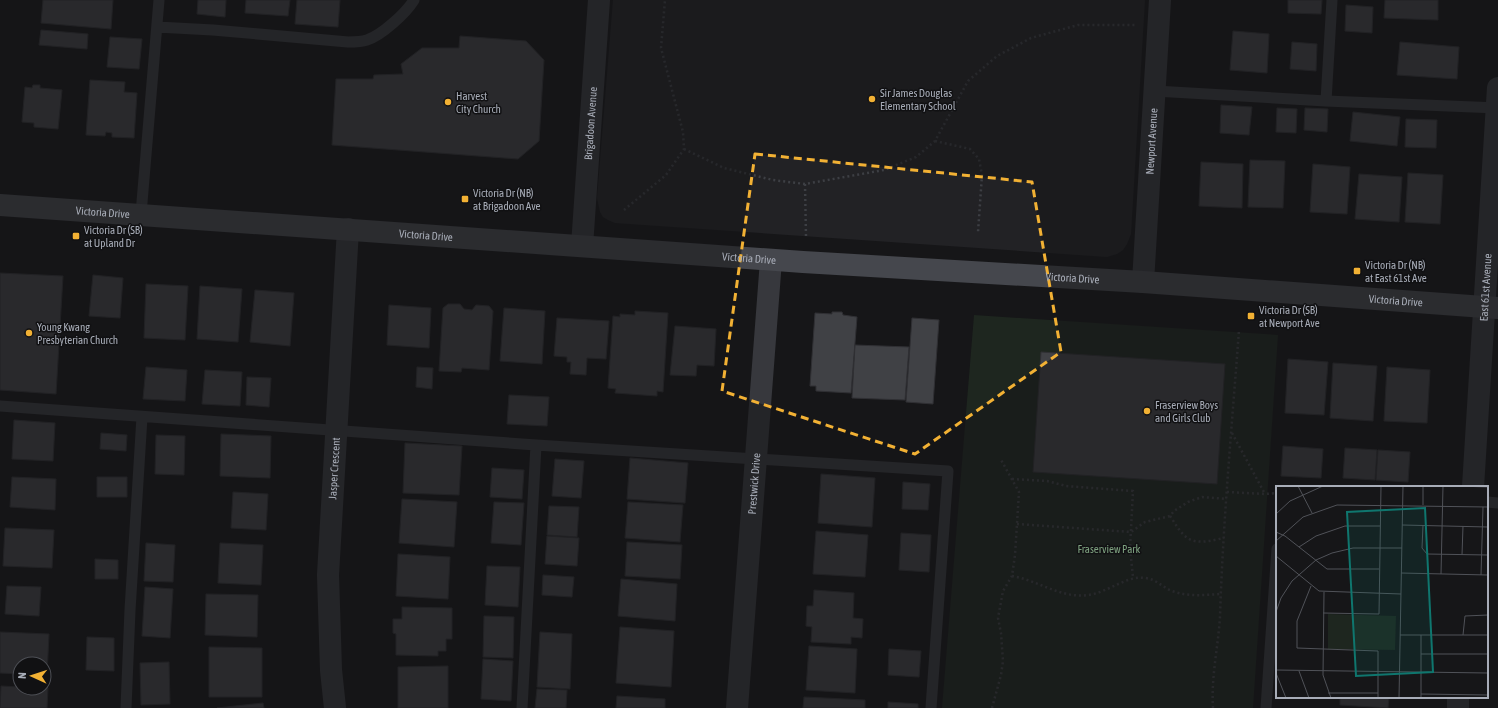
<svg xmlns="http://www.w3.org/2000/svg" width="1498" height="708" font-family="'Asap Condensed',sans-serif">
  <rect width="100%" height="100%" fill="#161618"/>
  <path fill="#222225" d="M613 0H1145L1131 234 1127 244 1123 250 1117 254 1107 257 615 223 608 220 603 217 600 212 597 198Z"/>
  <path fill="#1e261f" d="M974 315 1278 335 1253 708H942Z"/>
  <path fill="#404145" stroke="#303034" d="M43 0H113L111 29 41 23Z
    M198 0H226L225 17 197 14Z
    M246 0H290L288 16 245 13Z
    M297 0H340L338 27 295 24Z
    M1288 0H1322L1321 14 1288 13Z
    M1385 0H1438V20L1384 18Z
    M1346 5 1373 7 1372 33 1345 31Z
    M41 30 88 34 87 49 39 45Z
    M1233 31 1269 34 1267 73 1230 70Z
    M460 36 526 41 544 60 539 141 518 159 332 145 336 79H373L374 75 403 74 401 64 422 48H459Z
    M110 37 142 39 139 69 107 67Z
    M1292 42 1317 44 1316 71 1290 69Z
    M1400 42 1459 47 1457 79 1397 75Z
    M90 80 125 82 124 92 137 93 134 138 112 137V133L106 132 105 136 86 135Z
    M33 85H40V88L62 90 58 129 34 127V123L22 122 25 87 32 88Z
    M1221 105 1252 107 1249 135 1220 133Z
    M1277 108 1297 109 1296 133 1276 132Z
    M1305 108 1328 109 1327 132 1304 130Z
    M1353 112 1400 117 1397 146 1350 141Z
    M1406 119 1437 120 1436 148 1405 147Z
    M1250 160 1285 161 1283 208 1248 207Z
    M1201 162 1243 164 1242 208 1199 206Z
    M1313 164 1350 167 1347 214 1310 212Z
    M1408 173 1443 175 1440 224 1405 222Z
    M1359 174 1402 177 1399 222 1355 219Z
    M0 273 63 276 56 394 0 390Z
    M93 275 123 278 120 318 89 316Z
    M146 284 188 286 185 340 144 338Z
    M200 286 242 289 238 342 197 339Z
    M255 290 294 293 290 346 250 342Z
    M448 304H460L464 309 472 310 476 305 489 306 493 311 489 370 462 368 461 372 439 371 443 308Z
    M389 305 431 308 429 348 387 345Z
    M504 308 545 311 542 364 500 361Z
    M635 311 668 313 663 392 657 391V396L615 393 616 389 608 388 613 316 620 317V314L635 315Z
    M832 312H842L843 315 857 317 851 393 816 391V386H810L815 313 832 314Z
    M557 318 609 321 606 359 587 358 586 375 570 374 571 362H567V357L554 356Z
    M912 318 939 320 933 404 906 402Z
    M675 326 716 329 714 366 697 365 696 376 670 375Z
    M855 345 909 347 905 400 852 398Z
    M1041 352 1225 364 1217 484 1033 472Z
    M1288 359 1328 362 1324 415 1285 413Z
    M1333 363 1377 366 1373 421 1330 418Z
    M146 367 187 370 185 401 143 399Z
    M417 367 433 368 432 389 416 387Z
    M1387 367 1430 370 1427 423 1384 421Z
    M205 370 242 372 240 406 202 404Z
    M247 377 271 378 269 407 246 405Z
    M509 395 549 397 547 426 507 424Z
    M14 420 55 423 53 461 12 459Z
    M101 433 127 435 126 451 100 449Z
    M221 434 271 436 270 478 220 476Z
    M156 435 185 436 184 475 155 474Z
    M405 443 462 446 459 495 403 493Z
    M1283 446 1323 449 1321 478 1281 476Z
    M1345 448 1377 450 1375 480 1343 478Z
    M1378 450 1410 452 1408 482 1376 480Z
    M630 458 688 463 685 503 627 499Z
    M555 459 584 461 581 498 552 496Z
    M492 468 524 470 522 499 490 497Z
    M821 474 875 478 872 527 818 523Z
    M12 477 56 479 55 510 10 507Z
    M97 477H127V497H97Z
    M903 482 930 484 928 510 902 509Z
    M233 492 268 494 266 530 231 528Z
    M402 499 457 502 454 547 399 543Z
    M494 502 524 503 521 545 491 543Z
    M628 502 683 505 680 542 625 538Z
    M549 506 579 507 577 537 547 535Z
    M5 528 54 530 52 568 3 566Z
    M816 531 868 535 865 577 813 574Z
    M901 533 931 535 929 572 899 570Z
    M547 536 579 538 577 566 545 564Z
    M627 542 682 545 680 579 625 576Z
    M146 543 175 545 173 582 144 581Z
    M220 543 263 545 261 585 218 583Z
    M398 554 450 557 448 599 396 596Z
    M95 559 118 560V579H95Z
    M487 566 520 567 518 607 485 605Z
    M543 575 574 577 572 597 542 595Z
    M621 579 677 584 675 621 618 616Z
    M7 586 41 587 39 616 5 614Z
    M145 587 173 589 170 638 142 636Z
    M814 590 854 593 853 618 863 619 862 638 851 637V644L811 642 812 627 806 626 807 606H813Z
    M206 594 258 595 257 637 205 635Z
    M402 607 452 608V639H446V651H438V656L396 655V634L393 633V619H402Z
    M484 616 514 617 513 658 483 657Z
    M620 627 674 631 671 687 616 683Z
    M0 632 49 634 47 675H44V664H20V674L0 673Z
    M540 632 572 634 570 689 537 687Z
    M87 637 114 638V671L86 670Z
    M809 646 857 649 855 693 806 690Z
    M209 647 262 648V697H209Z
    M889 649 921 651 919 677 888 675Z
    M483 659 513 661 511 701 481 699Z
    M169 662 170 704 141 705 140 663Z
    M448 666V708H398V667Z
    M1 686 20 687V688H48L47 708H0Z
    M537 689 567 690 566 708H535Z
    M617 696 665 699V708H616Z
    M804 697 865 700V708H803Z
    M1340 697H1389L1388 708 1340 705Z
    M888 702 918 704V708H888Z
    M263 703 264 708H217Z"/>
  <g fill="none" stroke-linecap="round" stroke-linejoin="round">
    <path stroke="#3d3f44" stroke-width="2.5" stroke-dasharray="2 3" stroke-linecap="butt" d="M935 141 970 149 979 159 982 175 978 232
      M684 149 724 168 773 180 805 184 884 170 916 157 935 141 968 81 997 56 1031 38 1078 25H1135
      M805 184 806 237
      M624 210 666 175 684 149 683 132 661 48 665 0
      M1232 433 1265 494
      M1012 479 1047 481 1066 486 1133 491 1130 548 1133 577
      M1227 492 1265 494 1277 493
      M1170 516C1175 523 1179 531 1185 536 1195 546 1213 540 1224 538
      M1017 524 1131 532 1145 522 1170 516 1174 511 1188 502 1202 497 1227 499
      M1012 576C1037 580 1062 599 1088 595 1107 593 1127 575 1145 578 1156 579 1162 587 1172 591 1188 597 1204 595 1220 594
      M992 708 1001 675 1003 661 1001 633 998 618 1003 591 1012 576 1015 555 1019 492 1000 458
      M1213 708C1211 677 1218 648 1220 617 1223 521 1232 425 1239 330"/>
    <path stroke="#37383d" stroke-width="11" d="M157 27 213 30 348 42C355 42 361 42 367 40 382 35 406 13 414 0
      M1155 91 1326 101 1498 108
      M1326 101 1332 0
      M141 214 159 0
      M0 406 536 445 948 471 931 708
      M1487 502 1498 503
      M126 708 130 610 142 417
      M522 708 536 445
      M1266 708 1277 549"/>
    <g stroke="#37383d" stroke-width="22">
      <path id="s1" d="M582 246 599 0"/>
      <path id="s2" d="M1143 282 1160 0"/>
      <path id="s3" d="M1473 487 1498 88"/>
      <path id="s4" d="M335 708 331 670 328 575 348 229"/>
      <path id="s5" d="M737 708 771 260"/>
      <path d="M1458 708V697"/>
    </g>
    <path stroke="#45474d" stroke-width="22" id="s6" d="M0 205 803 262 1143 282 1498 308"/>
  </g>
  <path d="M0 0H1498V708H0ZM755 154 1032 182 1061 352 915 454 722 391Z" fill="#161618" fill-opacity=".55" fill-rule="evenodd"/>
  <path fill="none" stroke="#f2b134" stroke-width="3" stroke-dasharray="8 5" stroke-linejoin="round" d="M755 154 1032 182 1061 352 915 454 722 391Z"/>
  <g fill="#f2b134" stroke="#111113" stroke-width="1.5">
    <circle cx="872" cy="99" r="4"/>
    <circle cx="448" cy="102" r="4"/>
    <rect x="461" y="195" width="8" height="8" rx="2"/>
    <rect x="72" y="232" width="8" height="8" rx="2"/>
    <rect x="1353" y="267" width="8" height="8" rx="2"/>
    <rect x="1247" y="312" width="8" height="8" rx="2"/>
    <circle cx="29" cy="333" r="4"/>
    <circle cx="1147" cy="411" r="4"/>
  </g>
  <g text-anchor="middle" stroke-width="3" stroke-linejoin="round" paint-order="stroke">
    <g font-size="11" fill="#a8adb8" stroke="#111113" text-anchor="start">
      <text x="880" y="97">Sir James Douglas<tspan x="880" dy="13">Elementary School</tspan></text>
      <text x="456" y="100">Harvest<tspan x="456" dy="13">City Church</tspan></text>
      <text x="473" y="197">Victoria Dr (NB)<tspan x="473" dy="13">at Brigadoon Ave</tspan></text>
      <text x="84" y="234">Victoria Dr (SB)<tspan x="84" dy="13">at Upland Dr</tspan></text>
      <text x="1365" y="269">Victoria Dr (NB)<tspan x="1365" dy="13">at East 61st Ave</tspan></text>
      <text x="1259" y="314">Victoria Dr (SB)<tspan x="1259" dy="13">at Newport Ave</tspan></text>
      <text x="37" y="331">Young Kwang<tspan x="37" dy="13">Presbyterian Church</tspan></text>
      <text x="1155" y="409">Fraserview Boys<tspan x="1155" dy="13">and Girls Club</tspan></text>
    </g>
    <g font-size="11" fill="#a8adb8" stroke="#111113">
      <text dy="4" stroke="none"><textPath href="#s1" startOffset="123">Brigadoon Avenue</textPath></text>
      <text dy="4" stroke="none"><textPath href="#s2" startOffset="141">Newport Avenue</textPath></text>
      <text dy="4" stroke="none"><textPath href="#s6" startOffset="103">Victoria Drive</textPath></text>
      <text dy="4" stroke="none"><textPath href="#s6" startOffset="427">Victoria Drive</textPath></text>
      <text dy="4" stroke="none"><textPath href="#s6" startOffset="751">Victoria Drive</textPath></text>
      <text dy="4" stroke="none"><textPath href="#s6" startOffset="1075">Victoria Drive</textPath></text>
      <text dy="4" stroke="none"><textPath href="#s3" startOffset="200">East 61st Avenue</textPath></text>
      <text dy="4" stroke="none"><textPath href="#s6" startOffset="1399">Victoria Drive</textPath></text>
      <text dy="4" stroke="none"><textPath href="#s4" startOffset="240">Jasper Crescent</textPath></text>
      <text dy="4" stroke="none"><textPath href="#s5" startOffset="225">Prestwick Drive</textPath></text>
    </g>
    <g font-size="11" fill="#7fa381" stroke="#111113">
      <text x="1109" y="553">Fraserview Park</text>
    </g>
  </g>
  <g transform="translate(1276 486)">
    <rect width="212" height="212" fill="#161618"/>
    <path d="M52 128 120 130 119 164 52 163Z" fill="#1e261f"/>
    <path fill="none" stroke="#505258" stroke-width="1" d="M22 0 36 27M182 0 212 1M147 19V0M0 28 14 15 47 0M126 39 212 41M147 39 146 62 151 68 212 69M0 46 9 50 51 83H103M0 55 27 31 61 19 212 21M23 61 40 50 69 40H104M186 69 187 40M0 70 43 105 125 108M125 87 212 89M165 88 167 0M205 89 207 21M35 100 21 135V162L102 165V212M48 106 47 189 55 212M0 126 5 112 16 95 40 74 56 67 77 62H126M47 127 103 128 105 0M124 149H212M187 149 189 130 212 129M145 168H212M0 184 212 187M23 185 33 212M0 187 10 212M52 207H102M145 208 212 209M123 212 127 0M145 212V149"/>
    <path fill="#0f766e" fill-opacity="0.15" stroke="#0f766e" stroke-width="2" d="M149 22 157 186 80 190 71 26Z"/>
    <rect width="212" height="212" fill="none" stroke="#a8adb8" stroke-width="2"/>
  </g>
  <g transform="translate(32 676) rotate(273)"><circle r="19" fill="#111113" stroke="#4d4f55"/>
  <path d="M0-3L7 15L0 10L-7 15Z" fill="#f2b134"/>
  <text y="-6" font-size="11" font-weight="bold" text-anchor="middle" fill="#a8adb8">N</text>
  </g>
</svg>
